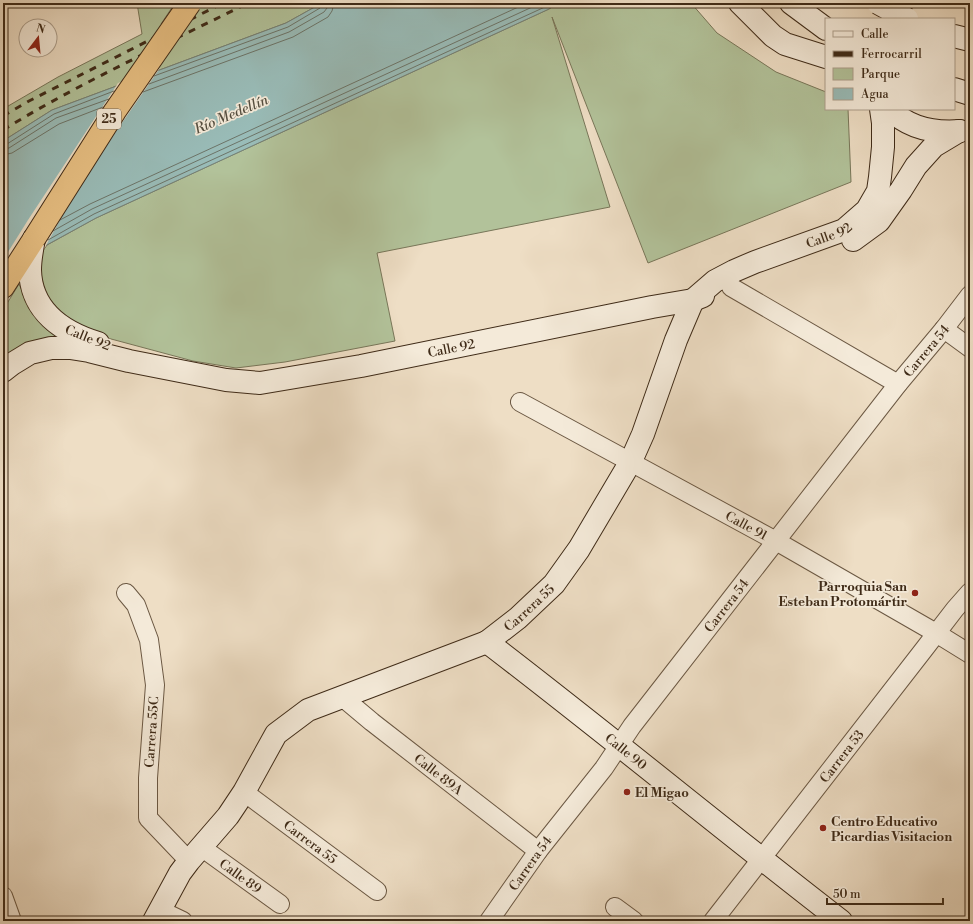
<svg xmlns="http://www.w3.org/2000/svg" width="973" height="924" font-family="'Libre Bodoni',serif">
  <rect width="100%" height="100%" fill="#eedec5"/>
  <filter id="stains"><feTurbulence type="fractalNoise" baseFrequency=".005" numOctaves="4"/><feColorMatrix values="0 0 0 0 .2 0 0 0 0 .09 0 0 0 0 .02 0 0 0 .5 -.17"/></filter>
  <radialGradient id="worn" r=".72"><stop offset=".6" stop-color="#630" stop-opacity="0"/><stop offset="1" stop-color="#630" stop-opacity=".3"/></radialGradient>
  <path fill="#b2c29a" stroke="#787659" d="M137 3H175L161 24 202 3H322L286 23 52 110 3 141V109L58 77 142 34Z
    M559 3H691L717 33 776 72 826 92V109H848L851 182 648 263 552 17 610 207 377 253 395 341 285 362 236 368 193 361 100 336 72 325 47 303 40 280V255L47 245 96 218 549 9Z
    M19 284 29 306 63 337 3 359V310Z"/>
  <path fill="#99bcb8" stroke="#758278" d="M322 3H557L549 9 96 218 34 252 3 275V141L52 110 286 23Z"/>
  <path fill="#eedec5" d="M160 68 81 182 44 249 3 277V260L28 220 118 83Z"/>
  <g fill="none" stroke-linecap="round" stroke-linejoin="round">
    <path stroke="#6c7468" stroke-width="1" d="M154 76 288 27 320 8 323 3
      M149 84 289 32 324 12 327 8 328 3
      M143 92 293 37 328 17 332 11 334 3
      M3 144H7L54 114 114 91
      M3 149 9 148 56 118 109 99
      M3 155 12 153 59 124 103 107
      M60 220 90 204 527 3
      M53 231 92 209 541 3
      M48 240 94 214 547 6 550 3"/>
    <defs>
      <g id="street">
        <path d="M731 287 898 384"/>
        <path d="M944 329 970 348"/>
        <path id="s1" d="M520 402 776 541 936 633 970 654"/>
        <path d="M126 593 136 605 149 640 155 685 148 778V818L189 861"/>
        <path id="s2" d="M341 696 372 722 538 851"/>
        <path id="s3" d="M244 792 377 891"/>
        <path id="s4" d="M201 847 280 904"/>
        <path d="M3 896 12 921"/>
        <path d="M615 907 634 921"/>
        <path d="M160 910 183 921"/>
        <path id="s5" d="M489 921 538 851 604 768 632 726 898 384 944 329 970 295"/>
        <path id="s6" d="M713 921 925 648 955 609 970 592"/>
      </g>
      <g id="secondary">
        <path d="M740 3 773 36 785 44 826 57"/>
        <path d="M791 3 826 29"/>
        <path d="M954 36 970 40"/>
        <path d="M954 89 970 94"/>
        <path d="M890 109C908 128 934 133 960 131"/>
        <path d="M34 239C32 249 30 260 30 270 31 311 62 332 98 343"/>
        <path d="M853 240 879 221 901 190 916 166 934 146 959 131"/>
        <path id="s7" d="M3 371 12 364 30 353 51 348H70L89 351 129 361 226 380 260 383 361 366 652 307 693 300 703 296"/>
        <path id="s8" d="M487 642C606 733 722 829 841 921"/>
        <path id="s9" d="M154 921 180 873 189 861 228 816 244 792 276 734 308 710 487 642 518 618 554 584 579 549 631 461 643 434 676 340 693 300 715 281 734 271 755 262 844 230 867 210 878 191 880 177 883 147V123L881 109"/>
      </g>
      <path id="highway" d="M3 287 34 239"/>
    </defs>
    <use href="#street" stroke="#6b5843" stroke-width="20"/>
    <use href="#secondary" stroke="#3f2b18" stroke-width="24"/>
    <use href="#highway" stroke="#3f2b18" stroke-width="24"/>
    <use href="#street" stroke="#f4ead9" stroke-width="18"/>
    <use href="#secondary" stroke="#f4ead9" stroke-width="22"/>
    <use href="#highway" stroke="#e7bf82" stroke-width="22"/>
    <path stroke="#3f2b18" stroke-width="3" stroke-dasharray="7 7" stroke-linecap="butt" d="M3 116 29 101 223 3
      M3 130C81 82 166 44 248 3"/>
    <defs>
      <path id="secondary-bridge" d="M878 3 907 19"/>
      <path id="highway-bridge" d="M34 239 115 111 190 3"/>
    </defs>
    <use href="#secondary-bridge" stroke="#3f2b18" stroke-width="24" stroke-linecap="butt"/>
    <use href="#highway-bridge" stroke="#3f2b18" stroke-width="24" stroke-linecap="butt"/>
    <use href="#secondary-bridge" stroke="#f4ead9" stroke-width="22"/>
    <use href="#highway-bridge" stroke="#e7bf82" stroke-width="22"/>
  </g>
  <g fill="#8f2418" stroke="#f4ead9" stroke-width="1.5">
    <circle cx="915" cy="593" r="4"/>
    <circle cx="627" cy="792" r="4"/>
    <circle cx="823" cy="828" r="4"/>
  </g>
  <g text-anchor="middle" stroke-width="3.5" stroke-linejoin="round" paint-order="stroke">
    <rect fill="#f4ead9" stroke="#756452" stroke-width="1" x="97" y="109" width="24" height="20" rx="3"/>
    <g font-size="12" font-weight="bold" fill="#3f2b18">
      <text x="109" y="123">25</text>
    </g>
    <g font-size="13" fill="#3f2b18" stroke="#f4ead9">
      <text dy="5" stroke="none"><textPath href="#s9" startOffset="1014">Calle 92</textPath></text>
      <text transform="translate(88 337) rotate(22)" y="5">Calle 92</text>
      <text dy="5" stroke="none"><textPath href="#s7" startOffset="461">Calle 92</textPath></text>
      <text dy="5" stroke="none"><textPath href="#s5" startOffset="719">Carrera 54</textPath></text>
      <text dy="5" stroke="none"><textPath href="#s1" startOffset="258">Calle 91</textPath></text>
      <text dy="5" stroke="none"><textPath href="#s5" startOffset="395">Carrera 54</textPath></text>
      <text dy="5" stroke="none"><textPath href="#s9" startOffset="510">Carrera 55</textPath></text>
      <text transform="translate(151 732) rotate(-86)" y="5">Carrera 55C</text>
      <text dy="5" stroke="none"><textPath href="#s8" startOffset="177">Calle 90</textPath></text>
      <text dy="5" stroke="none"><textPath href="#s6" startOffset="209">Carrera 53</textPath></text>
      <text dy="5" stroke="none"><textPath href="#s2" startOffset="125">Calle 89A</textPath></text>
      <text dy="5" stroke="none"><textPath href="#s3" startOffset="83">Carrera 55</textPath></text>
      <text dy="5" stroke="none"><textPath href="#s5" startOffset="71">Carrera 54</textPath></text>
      <text dy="5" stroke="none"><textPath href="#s4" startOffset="49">Calle 89</textPath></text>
    </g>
    <g font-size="13" font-weight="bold" fill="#3f2b18" stroke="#f4ead9" text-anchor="start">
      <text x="907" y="591" text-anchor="end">Parroquia San<tspan x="907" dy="15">Esteban Protomártir</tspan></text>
      <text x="635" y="797">El Migao</text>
      <text x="831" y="826">Centro Educativo<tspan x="831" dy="15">Picardias Visitacion</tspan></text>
    </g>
    <g font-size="14" font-style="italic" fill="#564f40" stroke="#f4ead9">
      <text transform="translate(231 114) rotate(-23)" y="5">Río Medellín</text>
    </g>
  </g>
  <rect width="973" height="924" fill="none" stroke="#eedec5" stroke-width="16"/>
  <rect x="4" y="4" width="965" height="916" fill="none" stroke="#3f2b18" stroke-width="2"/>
  <rect x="8" y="8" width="957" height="908" fill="none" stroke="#3f2b18"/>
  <rect x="825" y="18" width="130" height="92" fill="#f4ead9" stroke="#ac9e8c"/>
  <rect x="833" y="31" width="20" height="6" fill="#f4ead9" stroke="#ac9e8c"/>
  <text x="861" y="38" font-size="12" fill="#3f2b18">Calle</text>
  <rect x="833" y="51" width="20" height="6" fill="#3f2b18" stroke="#ac9e8c"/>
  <text x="861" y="58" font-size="12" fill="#3f2b18">Ferrocarril</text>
  <rect x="833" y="68" width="20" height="12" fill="#b2c29a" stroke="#ac9e8c"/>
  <text x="861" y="78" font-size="12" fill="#3f2b18">Parque</text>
  <rect x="833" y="88" width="20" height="12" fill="#99bcb8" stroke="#ac9e8c"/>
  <text x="861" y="98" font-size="12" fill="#3f2b18">Agua</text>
  <g transform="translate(38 38) rotate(16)"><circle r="19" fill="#f4ead9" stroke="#ac9e8c"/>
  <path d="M0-3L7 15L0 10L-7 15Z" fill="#8f2418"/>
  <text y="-6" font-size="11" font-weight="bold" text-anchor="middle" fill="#3f2b18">N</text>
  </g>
  <path d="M827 898v6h116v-6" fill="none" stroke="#3f2b18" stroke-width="2"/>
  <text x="833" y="898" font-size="12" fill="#3f2b18" stroke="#f4ead9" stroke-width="3" paint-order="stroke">50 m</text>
  <rect width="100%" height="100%" filter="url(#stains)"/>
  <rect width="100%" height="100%" fill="url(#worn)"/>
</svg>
